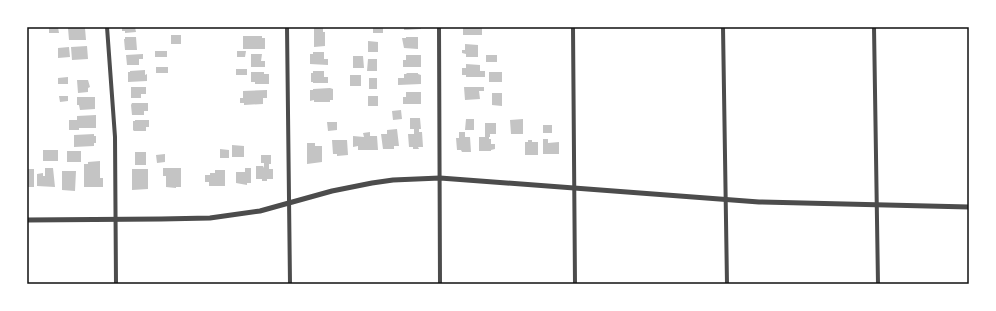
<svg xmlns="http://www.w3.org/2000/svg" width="996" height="311" font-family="'Alegreya Sans',sans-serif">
  <rect width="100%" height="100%" fill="#fff"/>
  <path fill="#c4c4c4" d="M49 27H58L59 33H49Z
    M122 27H135L136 32 125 33V31H122Z
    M314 27H323V32H325V46L314 47Z
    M373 27H383V33H373Z
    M404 27H421V29L407 30H404Z
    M463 27H482V35H463Z
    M68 28H85L86 40H69Z
    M171 35H181V44H171Z
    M243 36H262V38H265V49H243Z
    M125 37H136L137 50H125L124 39H125Z
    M406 37H418V49L404 48 402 38H406Z
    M368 41 378 42V52H368Z
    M465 44 478 45V57H466V54L462 53V50H465Z
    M87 46 88 59 72 60 71 47Z
    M69 47 70 57 58 58V48Z
    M155 51H167V57H155Z
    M237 51H246L245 57H237Z
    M313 52H324V59H328V65L310 64V54H313Z
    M143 54V59H139V65H127L126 55Z
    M251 54H262L261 61H265V67H251Z
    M406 55H421V67H403V60H406Z
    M486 55H497V62H486Z
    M353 56H363L364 68H353Z
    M368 59H377V71H367Z
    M466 64 480 65V71H485V77H466V75H462V68H466Z
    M156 67H168V73H156Z
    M236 69H247V75H236Z
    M145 70V75L147 74V81L128 82V72H130V71Z
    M313 71H324V77H328V83H313V82H311V73H313Z
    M251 72H264V74H269V84H255V82H251Z
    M489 72H502V82H489Z
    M406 73H418V74L421 75V84L398 85V78H404V74H407Z
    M350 75H361V86H350Z
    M68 77V84H58V78Z
    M369 78H377V89H369Z
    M77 80H88L90 87 88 88V92L78 93Z
    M131 87H146V94H141V98H131Z
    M464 87H484V91H479L480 99 465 100Z
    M330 88 333 89V100H330V102H314V100L310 101V90H313V89Z
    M267 90V98H263V104L244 105V103H240V98H243V91Z
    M406 92H421V104H403V97H406Z
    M492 93H502V106L492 105Z
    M59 96H68V101L60 102Z
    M368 96H378V106H368Z
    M77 97H95V109L80 110 79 105H77Z
    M132 103H148V111H144V115H132L131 105Z
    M401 110 402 119 393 120 392 111Z
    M96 115V128H79V130H69V120H77V116Z
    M410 118H420L421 129H419V132H422L423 147H418L419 149H413V147H409L408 134H414V129H410Z
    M466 119H474V130H465Z
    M523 119V134H511L510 120Z
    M135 120H149V127H146V131H134L133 130V121H135Z
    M327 122H337V130L328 131Z
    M485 123H496V134H490V137H489V139H491V144H495V149L491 150V151H479V137H485Z
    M543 125H552V133H543Z
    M397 129 399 146H394V149H383L381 134H387V130Z
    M370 132V136H377L378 150H358V146L353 147V136L364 137 363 133Z
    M459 132H465V137H470L471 152H462L461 150H457L456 138H459Z
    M94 134V136H96V143H94V146L74 147V135Z
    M543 139H548V143L559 142V154H543Z
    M332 140H347L348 155 337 156V154H333Z
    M528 140H532V142H538V155H525V142H528Z
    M307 143H315V146H322V162L307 164Z
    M232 145 244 146V157H232Z
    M220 149 229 150V158H220Z
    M43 150H58V161H43Z
    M67 151H81V162H67Z
    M135 152H146V165H135Z
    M165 154V162L157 163 156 155Z
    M261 155H271V164H269V169H273V179H267V181H262V179H256V166H263L264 168V163H261Z
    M100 161V178H103V187H84V164H88V162Z
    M45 168H53L55 187 37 186V174L43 173V176H45Z
    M163 168H181V187H176V188L166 187V176H163Z
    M245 168H251V183H247V185L236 183V172H245Z
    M27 169H34V187H27Z
    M132 169H148V189L132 190Z
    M215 170H225V186H209V182H205V175H210V173H215Z
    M62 171H76L75 191 62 190Z"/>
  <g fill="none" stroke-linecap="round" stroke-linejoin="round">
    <path stroke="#4c4c4c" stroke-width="4" d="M107 27 115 137 116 284
      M287 27 290 284
      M439 27 440 284
      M573 27 575 284
      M723 27 727 284
      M874 27 878 284"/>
    <path stroke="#4c4c4c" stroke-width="5" d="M27 220 161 219 210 218 260 211 332 191 372 183 393 180 440 178 759 202 969 207"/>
  </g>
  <rect width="996" height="311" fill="none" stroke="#ffffff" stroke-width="56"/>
  <rect x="28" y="28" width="940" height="255" fill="none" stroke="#111" stroke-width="1.5"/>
</svg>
